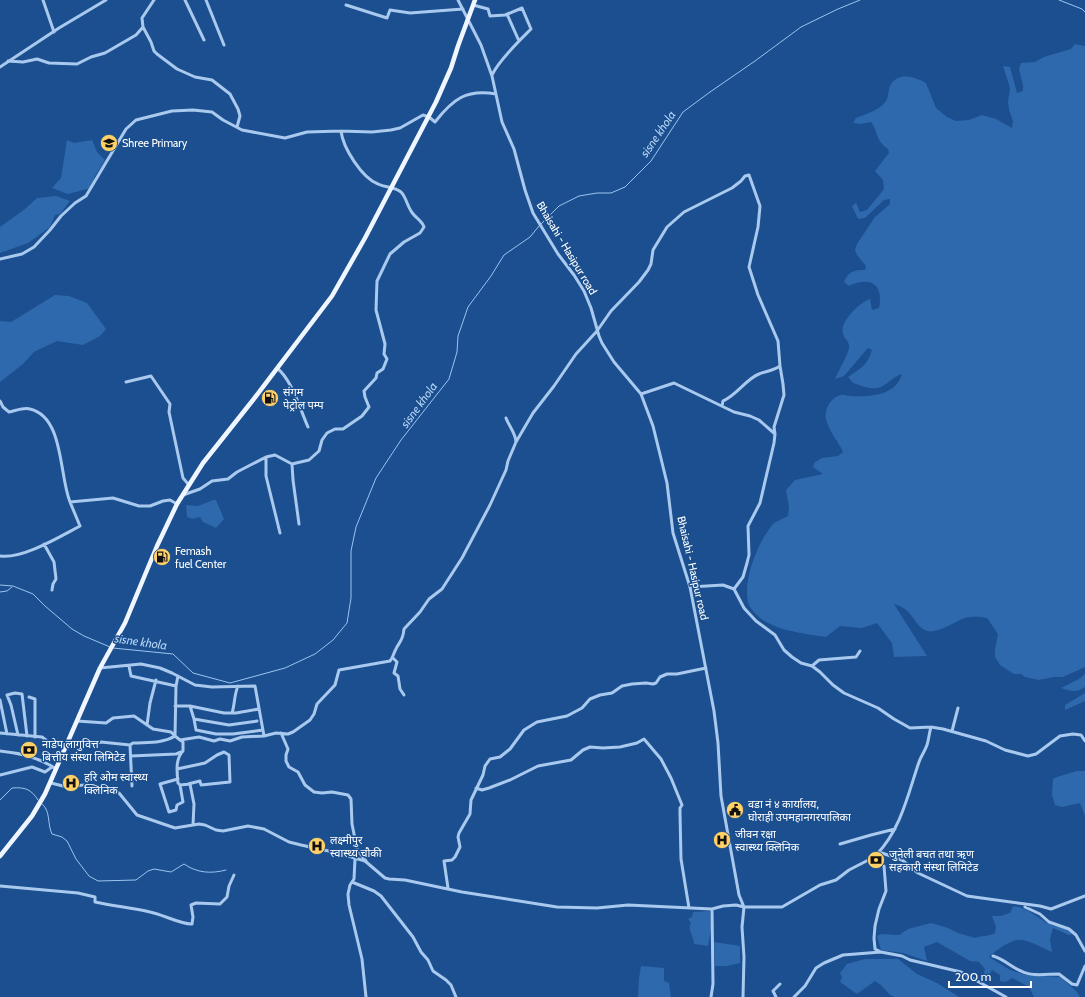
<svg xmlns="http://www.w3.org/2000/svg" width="1085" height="997" font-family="Cabin,'Noto Sans Devanagari',sans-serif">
  <rect width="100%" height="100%" fill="#1b4f8f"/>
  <path fill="#2e69ad" d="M1075 44 1085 46V667L1063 677H1054L1039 680 1025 677 1021 674H1014L1000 665 995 657V650L998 634 987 618C980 617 972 616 965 618 955 621 938 634 927 631 914 627 913 608 894 604L927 656 894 657 892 643 877 623 862 628 840 626 826 637C806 634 776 631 759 617 756 614 751 609 749 605 741 582 758 543 772 525 776 521 783 519 788 516L789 507 786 490 795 480 823 474 813 467 815 462 822 458 838 456 843 452C841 447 839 445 837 441 833 436 828 426 826 419 824 409 831 397 841 395 843 394 847 396 850 396 869 397 896 396 902 374 894 376 886 386 878 388 870 390 860 385 853 383L848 377C861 368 867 366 872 350L868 348 844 376 835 379C838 371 848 355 849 348 850 341 844 339 843 334 839 322 860 302 870 299L872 310 879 308C884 284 870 276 849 286L844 282C849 271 854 270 865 270L866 266 857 255 855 250 857 244 875 217 890 204V199L884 200 865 218 858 219 852 206 856 203 860 212 867 210 884 189 883 180 875 171 889 153 888 149C875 140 879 133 871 122L861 124 853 123 856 118C866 114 880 110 886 101 889 97 888 90 890 86 898 71 915 77 926 83L936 108 947 117 956 121 969 120 982 115 996 119 1012 128 1013 121 1009 110 1008 102 1010 88 1003 66 1010 67 1017 93 1023 91V85L1019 69 1021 63 1035 62 1044 57 1071 49Z
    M67 140 74 143 92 140 97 152 105 160 95 176 91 188 68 194 52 188 61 178Z
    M56 196 70 201 60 214 55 215 50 227 28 243 0 253V227L25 209 37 198Z
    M55 295 69 296 87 303 106 329 100 336 83 345 57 341 34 352 23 364 0 382V321L11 322Z
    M213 500H216L224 519 216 528 203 522 200 517 193 519 187 517 186 505 198 506Z
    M1085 674V687C1076 693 1070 691 1061 688L1079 679Z
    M1085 693V701L1065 710V705Z
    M1077 771H1085V816L1080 803 1062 807 1055 805 1052 795 1053 779 1057 777Z
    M1013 906C1028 908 1034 915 1047 923 1056 928 1065 926 1073 934L1069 935 1053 928 1050 939 1052 952C1042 948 1030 940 1019 940 1010 940 995 951 989 957L1010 970 1026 975 1060 977 1077 992 1080 997H1034L1029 987 1012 978 1006 982 1000 981V975L992 970 989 975 983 977 985 969 979 962 970 961 937 942 924 947 927 961 903 953 881 950 877 936 881 934 899 935 908 929 931 923 948 928 958 933 975 938C982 935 988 937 995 933L996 927 992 916H1000L1010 913Z
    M710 911 711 930 708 946 694 944C694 936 687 931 691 923L688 919 692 917 693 912Z
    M714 942 740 946V963L727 966H715Z
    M865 959H898L917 974 937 983 959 997H895L890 995 882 986 875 981 857 994 840 982 842 977 840 973 847 964Z
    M641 966 664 968V981L669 983 671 997H638L639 978Z"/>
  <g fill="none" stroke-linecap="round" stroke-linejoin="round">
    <path stroke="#9cc4f0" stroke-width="1" d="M1059 0 1082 9 1085 12
      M541 224 559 206 579 196 597 193H611L625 187 651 161 683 112 710 92 755 61 801 27 838 9 860 0
      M0 585 13 586 33 594 45 606 72 629 84 636 110 647
      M0 592 7 591 12 587
      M113 648 173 654 193 673 230 683 285 668 315 654 333 640 347 623 351 598V551L356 527 376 478 401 440 449 379 457 352 458 336 468 307 491 276 504 255 530 237 539 226
      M0 800 12 788C25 787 31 789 38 800
      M42 804C51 811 47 824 52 834L62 837 67 841 76 859 89 876 98 881 136 880 148 871 154 869 171 872 184 864C197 873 211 874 226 870"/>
    <path stroke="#a9c9ee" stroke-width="3" d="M43 0 54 32
      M154 0 142 18 143 27 151 42 154 51 157 54 177 69 195 77 212 80 230 94 238 109 240 116 237 127
      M185 0 204 40
      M206 0 224 45
      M458 0 481 45 492 76 502 122 514 149 525 190 533 213 558 254 574 275 584 291 591 308 599 336 602 343 614 362 641 394 653 426 667 483 673 533 690 587 714 711 718 743 721 796 739 895 744 907 742 927 744 957 743 997
      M346 5 387 18 390 10 410 13 463 9
      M473 5 488 9 490 16 505 15 522 8 531 29C519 41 499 60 492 75
      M507 14 519 41
      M8 61 23 62 37 59 49 63 77 64 91 57 105 53 136 35 143 27
      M0 67 59 28 106 0
      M0 259 22 254 34 247 50 230 61 216 75 203 86 196 126 129 136 120 172 111 193 110 212 112 223 120 242 130 285 138 307 132 341 131 372 132 391 130 400 128 423 115 429 117 435 122C453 99 466 89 496 94
      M277 368C292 380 300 409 308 427
      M126 382 151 376 170 404 169 412 183 478 189 485
      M641 394 674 383 734 412 750 416 759 420 775 434
      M0 401 3 407 9 412C15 411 24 407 30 409 64 417 59 475 70 502L113 498 139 506H150L163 501 170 500 177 504
      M722 406 723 401C737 395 746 379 759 374 766 371 773 371 780 366
      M506 418C509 426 516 434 516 442
      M266 457V476L280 533
      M292 464 293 480 299 524
      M183 495 200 489 212 481 228 479 237 472 266 457 275 455 292 464 309 460 319 451 322 440 327 433 335 429H343L362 416 369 407 365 397 364 391 376 378 377 373 383 369 387 359 384 354 385 344 376 310 377 281 390 254 404 242 420 233 424 227C422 220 414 217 411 211 407 205 406 197 401 192 394 186 386 188 378 184 362 178 343 148 341 131
      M44 544 54 562 56 579 53 584 52 590
      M0 556C23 559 59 537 80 526L70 502
      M690 587 723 585 734 589
      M393 658 397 662 394 673 398 676 400 689 404 695
      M129 666 131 676 176 686
      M812 666 819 660 856 657 860 651
      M100 668 141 664 160 668 172 673 195 685 212 687 255 686 264 736
      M29 697 35 699V737
      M0 700 7 734
      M175 706H190L224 713H236L259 709
      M190 706 194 719 229 725 257 721
      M232 713C235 704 234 695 238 686
      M194 719 196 730 216 734H233L263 730
      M77 721 106 723 113 718 134 716 153 729 171 732 175 736
      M147 725 150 703 156 680
      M952 731 958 708
      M0 733 42 737 54 746 67 744 70 745 94 744 101 742 130 745 133 743C147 742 162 744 175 736L180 740 199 737 214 741 220 739 230 741 242 737 264 736 276 733 288 734 293 732 310 720 314 714 317 704 335 685 339 670 390 661C393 657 393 655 395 651 399 641 403 642 404 629L420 612 429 599 442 589 462 558 490 505 506 470 508 461 516 442 533 413 554 386 576 354 597 331 611 311 639 282 648 270 651 264 653 250 667 227 684 212 732 188 741 181 745 176 749 175 760 206 758 227 749 267 758 295 778 341 780 366 783 384 784 395 774 427 775 434 774 443 760 503 748 526 749 555 747 563 743 577 734 589 744 608 756 621 775 635 784 650 792 657 801 663 812 666 820 672 833 685 844 693 878 708 894 719 910 728 931 727 943 729 986 741 1005 750 1028 756 1036 754 1060 736 1073 734 1081 735 1085 741
      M281 733 288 749 286 755V761L289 767 298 772 305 785 314 792 322 793 332 792 348 795 351 799 352 824 357 849 366 861
      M18 735 11 705 7 695 15 693 22 694 27 736
      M175 736 176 686 178 676
      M180 740 183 742V751C175 759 177 773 178 783L180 785 190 784 194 804 193 825
      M130 745 132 786
      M0 751C20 753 39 757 56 769
      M131 756 176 754 181 752
      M177 769 205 763 217 755 224 752 229 755 230 782 201 785 200 781 188 784
      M0 775 32 767 45 772 52 767
      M178 779 160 784 169 812 176 810 177 805 183 802 180 785
      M51 783 63 786 88 785 113 790 119 793 137 815 175 828 199 824 205 825 216 830 223 831 248 826 264 829 289 842 301 845 338 853 365 861 385 878 389 879 405 880 462 892 557 907 597 908 628 905 712 909 723 906 736 905 744 907H782L820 885 836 880 849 870 882 853 902 860 918 873 967 896 1040 906 1051 909 1085 896
      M476 788 482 790 489 788 510 780 538 766 571 760 583 750 590 747 603 748 620 747 637 743 644 739 661 759 671 778 682 805 680 808V813L681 859 689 908
      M840 844 871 835 895 829
      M877 854C901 829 908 794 919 762 921 756 925 751 927 745 929 739 929 733 931 727
      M355 859 354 879 350 885 348 894 349 905 362 959 366 997
      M352 882 374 891 381 896 413 937 421 952 428 960 433 971 446 980 451 985 456 997
      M0 886 78 893 95 897V902C114 906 132 908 150 912 161 914 183 925 192 924L193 917 191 905 196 903 220 904 227 897 229 886 234 875
      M448 888 444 861 452 860 455 857 460 847 458 837 459 833 470 814 471 800 483 775 485 766 490 759 500 757 510 749 524 730 537 722 567 716 582 708 590 699 600 695 612 693 622 686 632 684 646 683 653 684 656 683 660 677 667 674H677L706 668
      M1025 905V907L1040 914 1049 922 1069 929 1076 935 1085 951
      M879 951 875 949 874 938 875 926 879 909 886 891 884 866
      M993 956C1004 959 1011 967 1021 971 1032 977 1047 974 1059 974L1072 984 1077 985 1085 966
      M711 997 713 984 712 909
      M776 997 773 991 780 984
      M794 997 805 986 816 968 824 963 843 955 881 952 902 956 910 960 961 972 1006 997"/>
    <path stroke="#f0f6ff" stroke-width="4.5" d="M0 856 32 816 45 794 100 668 125 623 157 546 177 504 203 463 253 400 332 296 365 238 436 102 451 68 458 46 475 0"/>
  </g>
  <defs>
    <symbol id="school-disc" viewBox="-11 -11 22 22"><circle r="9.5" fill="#ffd166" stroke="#1b4f8f"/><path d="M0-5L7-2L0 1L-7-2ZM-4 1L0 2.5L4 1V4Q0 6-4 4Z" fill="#111"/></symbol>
    <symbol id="fuel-disc" viewBox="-11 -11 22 22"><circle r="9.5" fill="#ffd166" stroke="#1b4f8f"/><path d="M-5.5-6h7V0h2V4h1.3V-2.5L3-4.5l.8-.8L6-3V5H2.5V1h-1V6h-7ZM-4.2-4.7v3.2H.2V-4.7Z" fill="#111"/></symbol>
    <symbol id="bank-disc" viewBox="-11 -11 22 22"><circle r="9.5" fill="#ffd166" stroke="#1b4f8f"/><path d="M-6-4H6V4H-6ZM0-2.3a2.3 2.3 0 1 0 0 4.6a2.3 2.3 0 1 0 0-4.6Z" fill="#111"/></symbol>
    <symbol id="hospital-disc" viewBox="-11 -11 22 22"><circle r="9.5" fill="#ffd166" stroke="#1b4f8f"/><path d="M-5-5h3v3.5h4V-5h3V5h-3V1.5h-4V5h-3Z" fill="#111"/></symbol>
    <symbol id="civic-disc" viewBox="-11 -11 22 22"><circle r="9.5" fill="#ffd166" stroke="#1b4f8f"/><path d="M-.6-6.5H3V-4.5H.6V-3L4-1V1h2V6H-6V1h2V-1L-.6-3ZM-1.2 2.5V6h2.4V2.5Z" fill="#111"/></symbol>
  </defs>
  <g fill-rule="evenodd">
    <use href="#school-disc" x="99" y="133" width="20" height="20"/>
    <use href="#fuel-disc" x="260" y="388" width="20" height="20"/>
    <use href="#fuel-disc" x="152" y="547" width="20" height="20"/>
    <use href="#bank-disc" x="19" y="740" width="20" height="20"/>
    <use href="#hospital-disc" x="61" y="773" width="20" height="20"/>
    <use href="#civic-disc" x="725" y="800" width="20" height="20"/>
    <use href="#hospital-disc" x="712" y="830" width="20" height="20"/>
    <use href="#hospital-disc" x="307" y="836" width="20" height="20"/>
    <use href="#bank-disc" x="866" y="850" width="20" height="20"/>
  </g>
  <g text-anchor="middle" stroke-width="3" stroke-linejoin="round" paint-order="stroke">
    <g font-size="11" fill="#fff" stroke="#1b4f8f" text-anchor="start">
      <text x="122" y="147">Shree Primary</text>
      <text x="283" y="396">संगम<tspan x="283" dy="13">पेट्रोल पम्प</tspan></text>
      <text x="175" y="555">Femash<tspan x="175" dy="13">fuel Center</tspan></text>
      <text x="42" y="748">नाडेप लागुवित्त<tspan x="42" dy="13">बित्तीय संस्था लिमिटेड</tspan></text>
      <text x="84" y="781">हरि ओम स्वास्थ्य<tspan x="84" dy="13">क्लिनिक</tspan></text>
      <text x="748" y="808">वडा नं ४ कार्यालय,<tspan x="748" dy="13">घोराही उपमहानगरपालिका</tspan></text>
      <text x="735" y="838">जीवन रक्षा<tspan x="735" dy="13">स्वास्थ्य क्लिनिक</tspan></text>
      <text x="330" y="844">लक्ष्मीपुर<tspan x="330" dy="13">स्वास्थ्य चौकी</tspan></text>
      <text x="889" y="858">जुनेली बचत तथा ऋण<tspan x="889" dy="13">सहकारी संस्था लिमिटेड</tspan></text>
    </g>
    <g font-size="11" fill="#fff" stroke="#1b4f8f">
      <text transform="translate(567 248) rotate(59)" y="4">Bhaisahi - Hasipur road</text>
      <text transform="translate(693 568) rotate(77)" y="4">Bhaisahi - Hasipur road</text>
    </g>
    <g font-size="12" font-style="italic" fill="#b5d3f5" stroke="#1b4f8f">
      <text transform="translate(658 134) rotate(-56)" y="4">sisne khola</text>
      <text transform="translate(419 405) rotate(-54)" y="4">sisne khola</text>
      <text transform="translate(141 642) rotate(8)" y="4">sisne khola</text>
    </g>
  </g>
  <path d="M949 981v6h82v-6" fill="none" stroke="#ffffff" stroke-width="2"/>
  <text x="955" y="981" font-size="12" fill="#ffffff" stroke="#1b4f8f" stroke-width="3" paint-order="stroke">200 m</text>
</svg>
